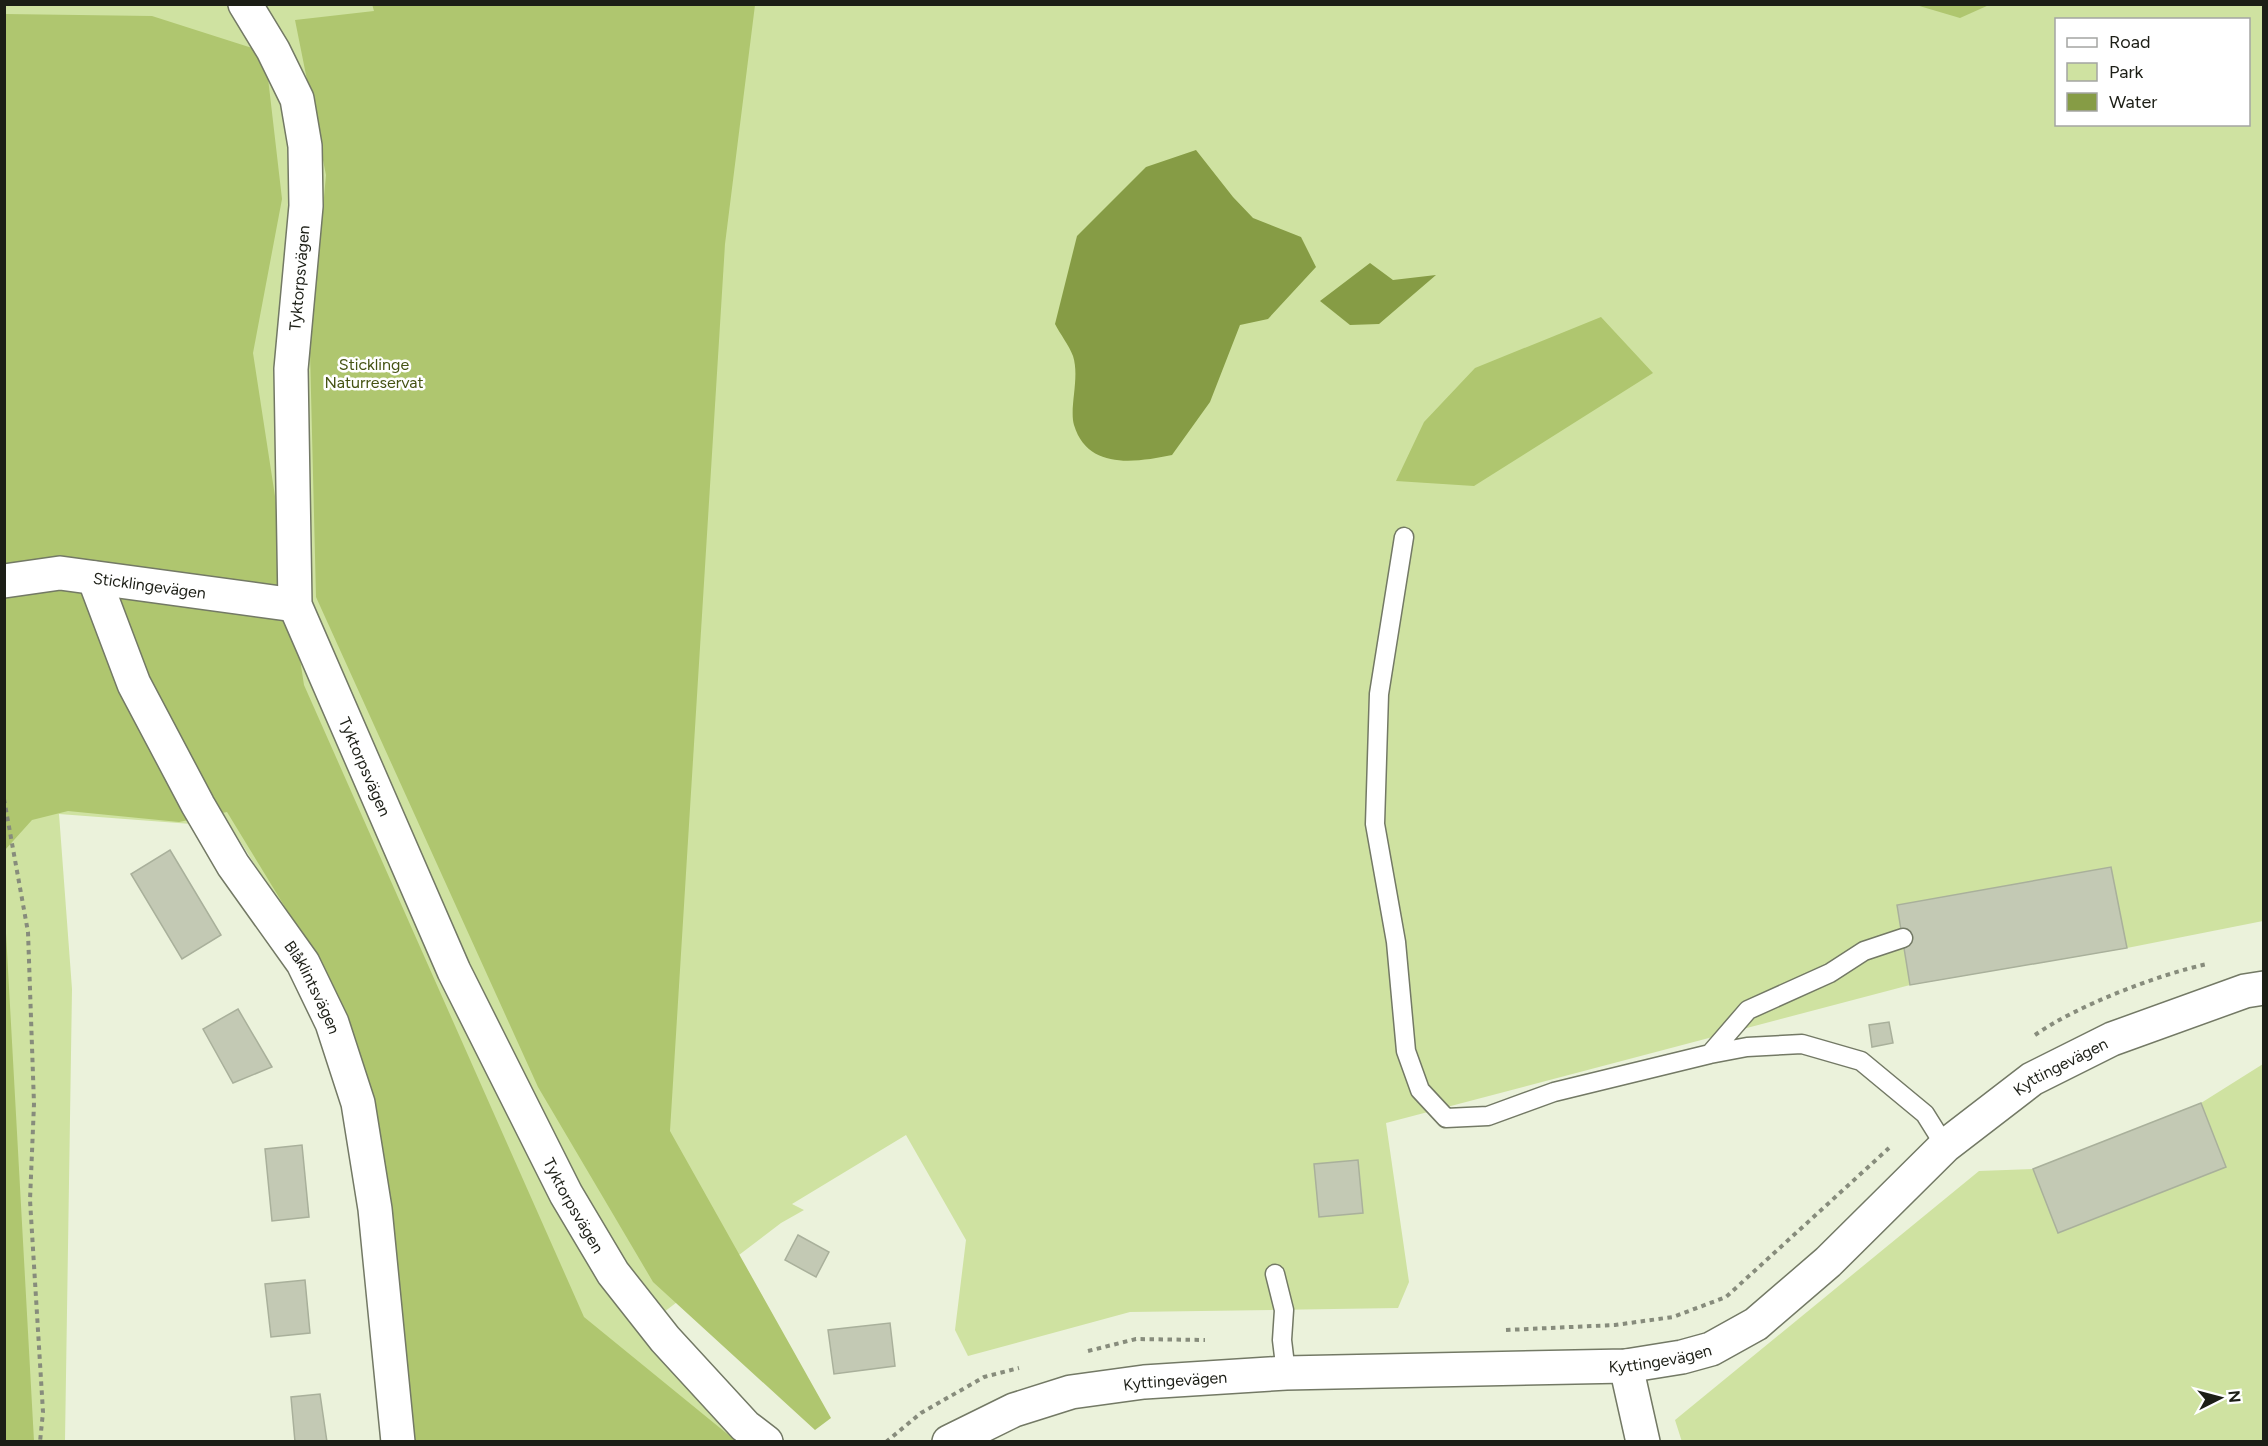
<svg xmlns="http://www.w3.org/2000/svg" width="2268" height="1446" font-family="Figtree,sans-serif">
  <rect width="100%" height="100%" fill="#ebf2db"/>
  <path fill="#cfe2a1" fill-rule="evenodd" d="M5 5H2263V921L2127 948 1910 985 1386 1123 1409 1282 1398 1308 1130 1312 968 1356 955 1330 966 1240 906 1135 792 1204 804 1210 781 1223 664 1312 758 1441 413 1442 334 990 231 827 59 814 72 989 65 1441 5 1442ZM2056 20H2248V124H2056Z
    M2263 1064V1441L1682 1442 1675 1420 1979 1171 2033 1169 2201 1103Z"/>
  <path fill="#afc66f" d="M372 4 755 5 725 244 670 1131 831 1418 815 1430 653 1282 538 1087 316 597 310 352 326 175 295 20 374 11Z
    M1916 5H1989L1960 18Z
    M5 14 152 16 265 52 282 199 253 353 304 685 584 1317 736 1441H415L376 1118 336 991 227 812 179 822 68 811 32 820 5 850Z
    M1601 317 1653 373 1474 486 1396 481 1424 422 1475 368Z
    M5 915 34 1441H5Z"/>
  <path fill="#869c45" d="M1196 150 1233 197 1253 218 1301 237 1316 267 1268 319 1240 325 1210 402 1172 455C1137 462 1088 471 1074 425 1069 407 1080 378 1073 356 1069 345 1060 334 1055 324L1077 236 1146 167Z
    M1370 263 1393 280 1436 275 1379 324 1350 325 1320 301Z"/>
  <path fill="#c3c9b4" stroke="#a9b09b" stroke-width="1.5" d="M170 850 221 935 182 959 131 874Z
    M2111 867 2127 948 1910 985 1897 905Z
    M238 1009 272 1067 233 1083 203 1029Z
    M1889 1022 1893 1043 1872 1047 1869 1025Z
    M2201 1103 2226 1167 2058 1233 2033 1169Z
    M302 1145 309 1217 272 1221 265 1149Z
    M1358 1160 1363 1213 1319 1217 1314 1164Z
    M798 1235 829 1252 816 1277 785 1260Z
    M305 1280 310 1333 271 1337 265 1284Z
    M890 1323 895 1366 834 1374 828 1330Z
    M320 1394 327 1442H295L291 1397Z"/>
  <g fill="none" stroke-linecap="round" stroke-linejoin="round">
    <defs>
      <path id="service" d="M1404 537 1379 694 1375 824 1396 942 1406 1051 1420 1090 1446 1118 1488 1116 1554 1092 1710 1054 1747 1047 1802 1044 1861 1061 1925 1114 1945 1146
        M1710 1054 1748 1010 1830 973 1864 951 1903 938
        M1275 1274 1284 1310 1282 1340 1286 1373"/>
      <g id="minor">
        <path id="s1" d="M245 4 273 50 297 99 305 146 306 206 291 369 295 605 454 971 566 1194 613 1273 665 1339 745 1426 766 1442"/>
        <path id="s2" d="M94 578 134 684 198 805 233 865 303 963 332 1023 358 1103 375 1209 398 1442"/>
        <path id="s3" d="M4 581 60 573 295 605"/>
        <path d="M1626 1366 1643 1442"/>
      </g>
      <g id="tertiary">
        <path id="s4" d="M949 1442 1014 1410 1071 1392 1144 1382 1286 1373 1626 1366 1682 1357 1711 1349 1756 1324 1828 1262 1945 1146 2032 1079 2112 1039 2245 991 2264 988"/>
      </g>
    </defs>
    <use href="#service" stroke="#737965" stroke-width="21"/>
    <use href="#minor" stroke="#737965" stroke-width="36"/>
    <use href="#tertiary" stroke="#737965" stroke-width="36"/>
    <path stroke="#878c7c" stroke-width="4" stroke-dasharray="4.5 4.5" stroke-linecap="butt" d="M4 799 28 932 34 1104 30 1200 43 1412 40 1442
      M2035 1035C2076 1006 2157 975 2207 964
      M1506 1330 1615 1325 1673 1317 1726 1297 1889 1148
      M1088 1351 1136 1339 1205 1340
      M886 1442 921 1413 984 1377 1019 1368"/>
    <use href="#service" stroke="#fff" stroke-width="18"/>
    <use href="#minor" stroke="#fff" stroke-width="33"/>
    <use href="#tertiary" stroke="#fff" stroke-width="33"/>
  </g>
  <g text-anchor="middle" stroke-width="5" stroke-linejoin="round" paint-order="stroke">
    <g font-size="16" fill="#1c1e16" stroke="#fff">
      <text transform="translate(299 278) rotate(-85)" y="6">Tyktorpsvägen</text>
      <text dy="6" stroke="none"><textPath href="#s3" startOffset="147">Sticklingevägen</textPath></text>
      <text dy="6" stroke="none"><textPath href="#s1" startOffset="792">Tyktorpsvägen</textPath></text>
      <text dy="6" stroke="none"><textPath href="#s2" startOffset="466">Blåklintsvägen</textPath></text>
      <text dy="6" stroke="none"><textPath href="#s4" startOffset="1227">Kyttingevägen</textPath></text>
      <text dy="6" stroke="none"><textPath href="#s1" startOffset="1278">Tyktorpsvägen</textPath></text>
      <text dy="6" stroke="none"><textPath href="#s4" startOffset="723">Kyttingevägen</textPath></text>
      <text dy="6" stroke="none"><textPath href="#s4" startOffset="237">Kyttingevägen</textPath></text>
    </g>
    <g font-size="16" fill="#455313" stroke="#fff">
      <text x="374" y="370">Sticklinge<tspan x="374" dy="18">Naturreservat</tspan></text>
    </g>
  </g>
  <rect width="2268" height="1446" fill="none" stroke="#1c1e16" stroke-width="12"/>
  <rect x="2055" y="18" width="195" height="108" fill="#ffffff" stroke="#a4a5a2" stroke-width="1.5"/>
  <rect x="2067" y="38" width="30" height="9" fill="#ffffff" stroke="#a4a5a2" stroke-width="1.5"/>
  <text x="2109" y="48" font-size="18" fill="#1c1e16">Road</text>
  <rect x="2067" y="63" width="30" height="18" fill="#cfe2a1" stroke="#a4a5a2" stroke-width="1.5"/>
  <text x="2109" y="78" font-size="18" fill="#1c1e16">Park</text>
  <rect x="2067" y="93" width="30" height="18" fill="#869c45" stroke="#a4a5a2" stroke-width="1.5"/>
  <text x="2109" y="108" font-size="18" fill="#1c1e16">Water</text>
  <g transform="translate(2220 1398) rotate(84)" stroke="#ffffff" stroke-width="4.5" paint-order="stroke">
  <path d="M0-4.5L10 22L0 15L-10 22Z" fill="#1c1e16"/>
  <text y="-9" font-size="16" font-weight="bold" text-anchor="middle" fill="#1c1e16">N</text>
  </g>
</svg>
